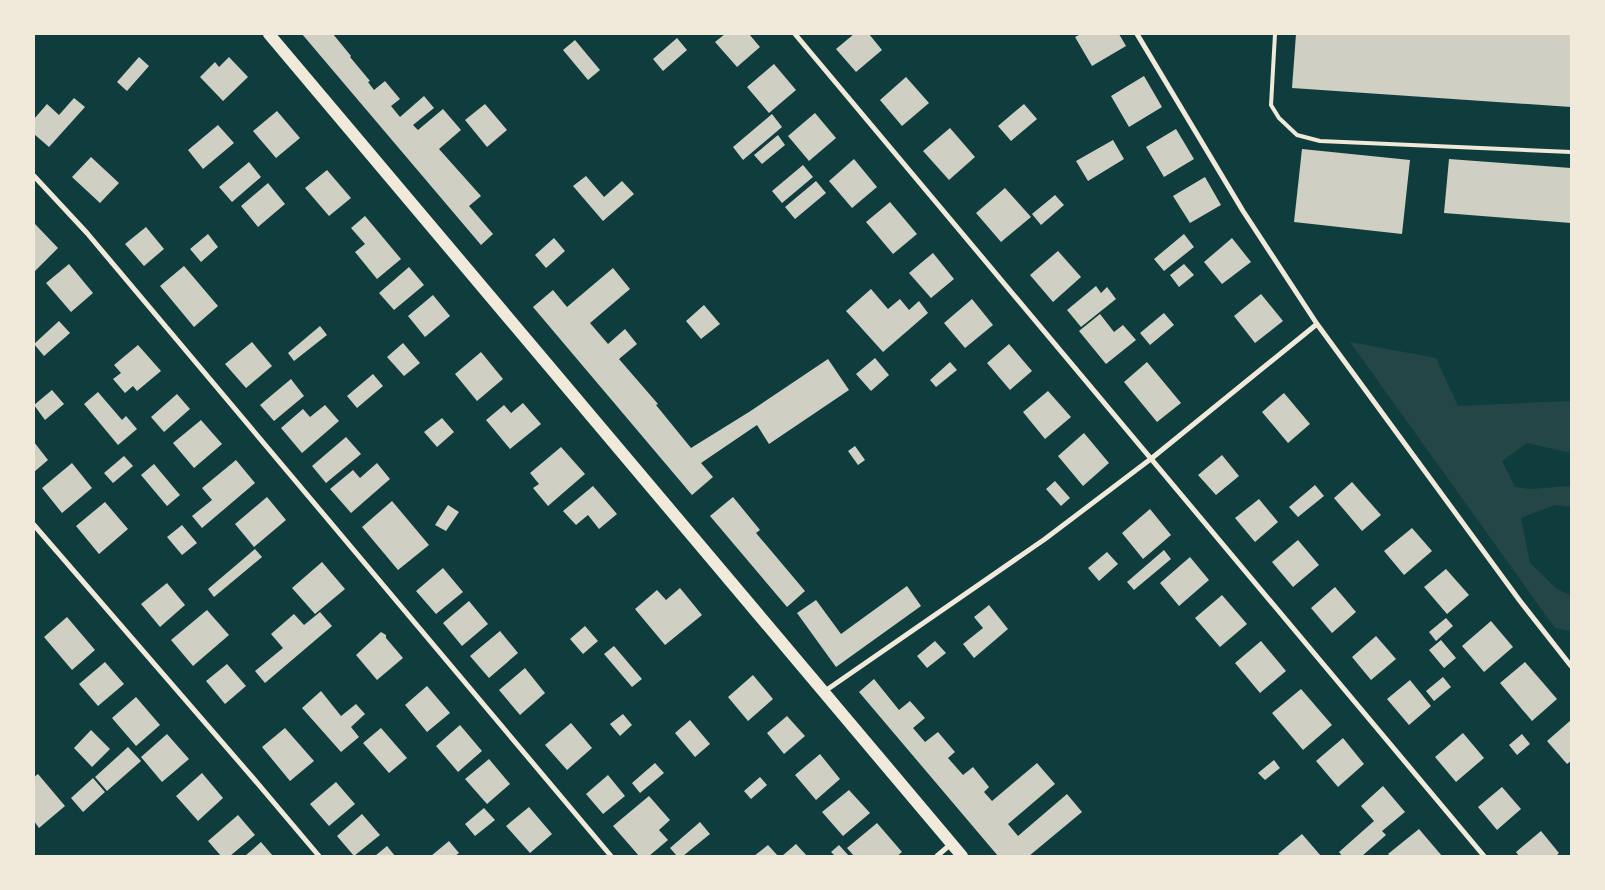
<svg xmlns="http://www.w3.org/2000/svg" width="1605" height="890" font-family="'Sofia Sans Condensed',sans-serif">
  <rect width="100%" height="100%" fill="#0f3d3e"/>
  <path fill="#244646" d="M1350 342 1436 358 1458 406 1571 401V453L1527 443 1502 461 1515 487 1530 489 1571 486V507L1555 505 1521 518 1530 563 1557 589 1571 596V631L1555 628Z"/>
  <path fill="#cfcfc3" d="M302 34H333L351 56 350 57 370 81 368 82 374 90 385 81 400 99 391 106 400 117 424 96 434 108 413 125 418 130 443 109 461 130 439 149 481 196 469 206 493 234 481 245Z
    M725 34H749L760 47 737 67 715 42Z
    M854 34H869L882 50 856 72 836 49Z
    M1081 34H1119L1126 46 1092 66 1075 37Z
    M1296 34H1571V107L1292 88Z
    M677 38 687 50 663 71 653 59Z
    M575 40 600 70 588 80 563 50Z
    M139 57 149 66 127 91 117 82Z
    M229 57 248 77 223 101 200 77 215 62 219 67Z
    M774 64 796 90 769 113 747 87Z
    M1144 76 1162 107 1129 127 1111 96Z
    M906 77 929 103 902 126 880 100Z
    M74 98 85 107 49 147 34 134V119L47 104 59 115Z
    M485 104 507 130 487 147 465 120Z
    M1024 104 1037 119 1011 141 998 126Z
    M277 111 300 138 276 158 253 131Z
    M815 113 836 138 809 161 788 136Z
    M772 114 782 127 743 160 733 147Z
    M218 125 234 143 203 169 188 150Z
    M950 128 975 157 949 180 923 151Z
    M1176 129 1194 159 1164 177 1146 147Z
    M778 135 785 145 762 164 754 155Z
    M1113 140 1124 159 1088 181 1076 161Z
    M1302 149 1410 160 1402 234 1294 222Z
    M91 157 119 183 100 203 72 177Z
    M854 159 877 187 852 208 829 181Z
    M1449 159 1571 168V223L1444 213Z
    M249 162 261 177 232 202 219 187Z
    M803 165 813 177 782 203 772 191Z
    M327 170 351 198 329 216 305 188Z
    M586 176 604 197 622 181 634 194 603 221 573 186Z
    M1205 177 1221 205 1190 223 1173 196Z
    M816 181 826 193 795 219 785 207Z
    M268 183 285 204 258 227 241 206Z
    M1005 188 1031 217 1001 242 976 213Z
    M1055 195 1064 205 1041 225 1032 214Z
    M890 202 917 234 893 254 866 222Z
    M365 216 401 259 377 279 355 252 365 244 351 228Z
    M35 224 58 248 34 272V226Z
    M146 227 164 249 144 266 125 244Z
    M208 234 218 247 201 262 190 249Z
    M1184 234 1194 247 1164 271 1154 259Z
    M554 238 565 251 546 268 535 255Z
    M1232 238 1251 262 1222 284 1204 262Z
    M1058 251 1081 277 1053 302 1030 275Z
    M933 253 954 279 931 298 909 273Z
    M69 264 93 293 71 312 46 283Z
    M1184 264 1194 275 1179 287 1170 275Z
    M184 266 218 306 194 327 160 286Z
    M409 267 424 285 394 310 379 293Z
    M613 268 630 289 590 323 608 344 625 329 637 344 619 359 658 404 656 405 691 448 749 412 828 359 849 390 769 444 757 425 701 463 713 477 692 495 533 307 553 290 567 307Z
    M1096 286 1101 293 1107 287 1116 299 1081 327 1067 310Z
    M871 289 888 309 900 299 909 310 919 301 928 313 883 352 846 311Z
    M1261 294 1283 321 1255 343 1234 316Z
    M433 295 450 316 425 337 408 316Z
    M972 299 993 325 965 348 944 323Z
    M704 305 720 324 701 339 686 321Z
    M1164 313 1174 325 1150 345 1140 333Z
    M1100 314 1114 332 1123 325 1136 340 1106 364 1079 331Z
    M59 321 70 333 44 356 34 344Z
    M320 326 327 335 294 361 288 353Z
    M252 342 272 366 246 388 225 364Z
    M403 343 420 363 404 376 387 357Z
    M1009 344 1032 371 1010 390 987 363Z
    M138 345 161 371 137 391 133 386 125 393 113 379 121 373 114 365Z
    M481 352 503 379 477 401 455 374Z
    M875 358 889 375 871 391 856 374Z
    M950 362 957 370 936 387 930 380Z
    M1147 362 1181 403 1157 422 1124 382Z
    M373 374 383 386 357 408 347 396Z
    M291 379 304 396 274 421 260 405Z
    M52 390 64 404 45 420 34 405Z
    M1048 391 1071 417 1045 439 1023 412Z
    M98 392 122 420 126 416 137 429 118 445 84 404Z
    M1284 393 1310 424 1288 443 1262 412Z
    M177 394 190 409 164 432 151 417Z
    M523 403 541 424 510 449 486 420 504 405 511 413Z
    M325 405 339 421 302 453 281 428 303 409 310 417Z
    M442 418 454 432 437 447 424 432Z
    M201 420 222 444 194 468 173 443Z
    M1084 433 1109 463 1083 486 1058 456Z
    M346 437 361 454 326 483 312 466Z
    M34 442 48 460 34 472Z
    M855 446 865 460 858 465 848 451Z
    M561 447 585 474 548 506 533 488 539 484 530 473Z
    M1222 455 1239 476 1216 495 1198 475Z
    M124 456 133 466 113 483 104 473Z
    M236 460 255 483 202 528 192 516 212 500 202 488Z
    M72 463 92 488 62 513 42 488Z
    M377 463 390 479 351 513 330 489 353 470 360 478Z
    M154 464 180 495 167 506 141 475Z
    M1055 481 1070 498 1061 506 1046 489Z
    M1352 482 1381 515 1362 531 1334 498Z
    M1315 485 1324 496 1298 517 1289 507Z
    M593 486 617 514 599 529 588 515 576 525 563 511Z
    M267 497 286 520 254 547 235 524Z
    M733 497 760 530 756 533 805 591 787 607 710 516Z
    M1259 499 1278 522 1255 542 1235 518Z
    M392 501 429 545 398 570 362 527Z
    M105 502 128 529 99 554 76 526Z
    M448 505 459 512 446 531 435 525Z
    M1150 509 1171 535 1143 559 1122 533Z
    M182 525 197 543 182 555 167 537Z
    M1412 528 1432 551 1404 575 1384 551Z
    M1298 540 1319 565 1293 587 1272 562Z
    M255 549 262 557 214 597 208 589Z
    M1164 550 1171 559 1134 590 1127 582Z
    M1107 552 1118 564 1099 581 1088 568Z
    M1190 557 1209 580 1179 606 1160 583Z
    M322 562 345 589 315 614 292 588Z
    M443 568 463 592 436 614 416 591Z
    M1446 569 1469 595 1447 614 1424 587Z
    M167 583 185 605 160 627 141 604Z
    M907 586 921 606 836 667 797 613 816 600 841 634Z
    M1335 587 1356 612 1332 633 1311 608Z
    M680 588 702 615 665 645 635 609 657 590 666 600Z
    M1222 595 1247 624 1220 647 1195 618Z
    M469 601 488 624 462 646 443 623Z
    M989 605 1008 629 974 658 963 644 983 628 974 617Z
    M207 610 229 635 193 666 171 640Z
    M320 612 332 626 265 683 255 671 283 648 271 634 294 614 304 625Z
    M67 617 95 650 72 670 44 637Z
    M1446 618 1453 626 1436 641 1429 632Z
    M1491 621 1513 647 1484 672 1462 646Z
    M585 626 598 641 583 654 570 639Z
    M500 631 518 653 489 678 470 656Z
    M381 632 386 635V638L403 658 377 680 356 655Z
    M1376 636 1396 659 1371 680 1352 657Z
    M1441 640 1456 658 1444 668 1429 650Z
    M935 641 946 653 927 668 917 656Z
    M1261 641 1286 671 1260 693 1235 663Z
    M614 646 642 679 632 687 604 654Z
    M105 662 124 684 98 706 79 684Z
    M1525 662 1557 699 1532 721 1500 683Z
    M227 664 246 686 225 704 206 681Z
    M525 668 545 693 520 715 499 690Z
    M753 675 773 699 748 721 728 697Z
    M1443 677 1451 687 1434 701 1426 691Z
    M874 679 899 710 910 701 925 718 913 728 925 742 938 732 955 752 948 758 963 775 973 767 989 787 984 792 992 801 1037 763 1055 784 1008 824 1018 836 1067 794 1082 812 1029 856H998L859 692Z
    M1410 680 1431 706 1409 725 1387 699Z
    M427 686 450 713 427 732 405 705Z
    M1301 689 1332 725 1303 750 1272 713Z
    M321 691 341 716 356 704 365 714 351 727 359 737 341 752 302 708Z
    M136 697 160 725 136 746 112 718Z
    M623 714 632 725 620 736 610 724Z
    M787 716 805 736 784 754 767 733Z
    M690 720 710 744 695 757 675 733Z
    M1571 720V761L1567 764 1547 741Z
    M571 723 592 748 567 770 545 745Z
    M460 725 482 751 458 772 436 746Z
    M285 728 314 761 290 781 262 747Z
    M381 728 407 758 389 773 363 743Z
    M91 730 110 749 92 767 74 748Z
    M1463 733 1484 758 1456 782 1435 757Z
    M167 734 189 759 162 782 141 757Z
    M1522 734 1530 744 1517 755 1509 745Z
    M1343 738 1364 764 1338 787 1316 761Z
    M128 747 141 761 107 791 95 777Z
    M820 754 840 779 816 800 795 775Z
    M489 759 510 784 487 804 465 779Z
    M1274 760 1280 768 1265 780 1258 773Z
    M655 763 664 773 640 793 632 783Z
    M202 773 223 798 198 821 176 796Z
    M38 774 65 806 39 828 34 821V777Z
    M608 775 625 796 603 814 586 794Z
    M760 777 767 785 751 799 744 791Z
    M93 778 105 792 83 812 71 798Z
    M336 782 355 804 329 826 310 804Z
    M1383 786 1405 812 1382 831 1386 835 1362 856H1342L1339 852 1374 821 1361 806Z
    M1502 787 1521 809 1497 830 1478 807Z
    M849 790 870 813 843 836 822 812Z
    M649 796 670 820 659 830 668 840 649 856H639L613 826Z
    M529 807 552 834 530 853 506 826Z
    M484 808 495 820 475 836 465 824Z
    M362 814 380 835 354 856 337 836Z
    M238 815 255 835 230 856H221L208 841Z
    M700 822 710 834 683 856H677L670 848Z
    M877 823 902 852 897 856H854L847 848Z
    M1419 829 1442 856H1390L1388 854Z
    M1541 831 1559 853 1556 856H1519L1516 852Z
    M1302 834 1321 856H1281L1278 854Z
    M449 841 459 853 455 856H431Z
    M261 842 273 856H245Z
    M796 844 807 856H782Z
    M768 845 778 856H754Z
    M839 845 849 856H835L831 852Z
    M387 846 395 856H375Z"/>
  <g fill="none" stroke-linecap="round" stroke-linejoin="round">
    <path stroke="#f1e9da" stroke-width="4" d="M1275 34 1271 105 1279 118 1297 135 1320 141 1571 152"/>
    <path stroke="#f1e9da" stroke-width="5" d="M795 34 1484 856
      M1137 34 1243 211 1317 324 1520 601 1571 666
      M34 176 87 233 611 856
      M34 525 253 778 319 856
      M825 691 1045 539 1152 458 1317 324
      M937 856 951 844"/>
    <path stroke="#f1e9da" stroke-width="12" d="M269 34 962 856"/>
  </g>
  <rect width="1605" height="890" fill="none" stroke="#f1e9da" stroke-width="70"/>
</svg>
